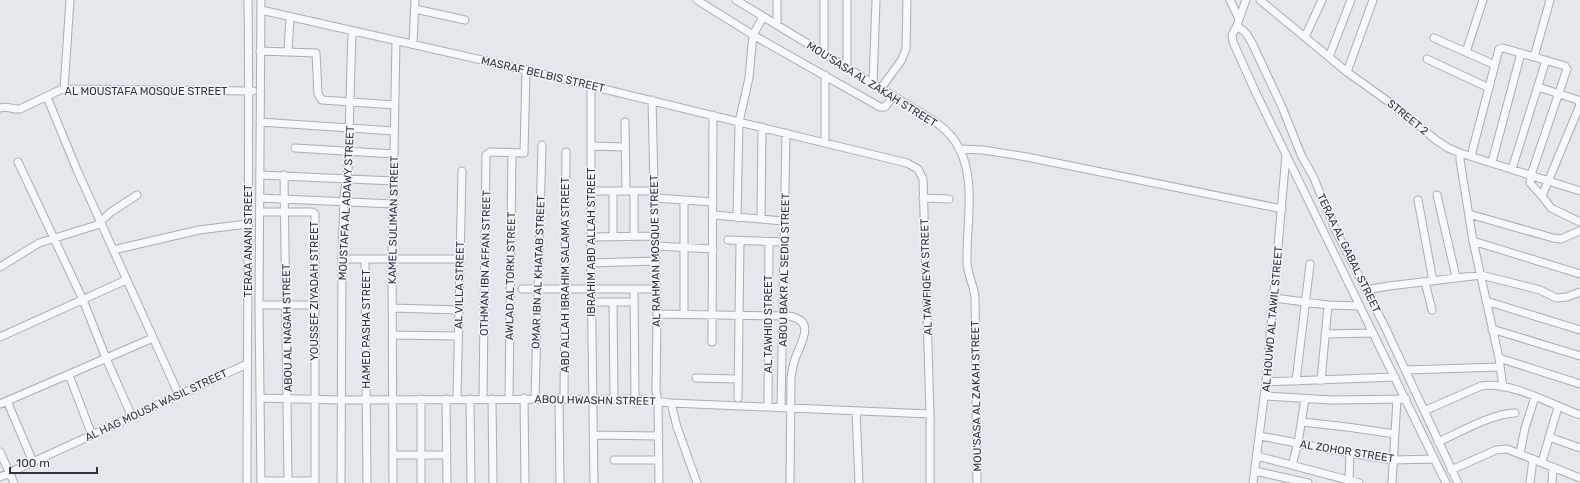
<svg xmlns="http://www.w3.org/2000/svg" width="1580" height="483" font-family="Rubik,sans-serif">
  <rect width="100%" height="100%" fill="#e4e7ec"/>
  <g fill="none" stroke-linecap="round" stroke-linejoin="round">
    <defs>
      <path id="minor" d="M261 0 259 305 261 483
        M697 0 753 35 880 107H885L894 96
        M736 0 931 119C939 124 946 130 952 137 979 171 966 222 967 262 967 274 974 285 975 297L977 483
        M777 0V25
        M824 0V54
        M847 0V67
        M1230 0 1239 19 1237 26 1232 35 1233 42 1255 91 1446 483
        M1260 0 1347 72 1396 107 1436 140 1448 148 1460 153 1580 191
        M415 9 465 20
        M261 10 526 70 907 163 918 169 923 179 930 414V483
        M290 17 288 52 316 53 318 94 322 100 395 105
        M1239 19 1246 0
        M1237 26 1246 33 1252 43 1282 107 1302 157 1313 176 1335 229 1385 327 1458 483
        M1305 37 1322 0
        M1434 38 1495 65
        M413 44 415 0
        M260 51 288 52
        M1466 52 1483 0
        M1329 57 1351 0
        M1534 57 1550 0
        M1427 59 1489 88
        M1347 72 1373 0
        M825 75V143
        M873 83 876 0
        M591 86V263L594 483
        M1538 87 1578 100 1580 105 1542 196
        M881 88 901 61 906 49 907 0
        M64 89 70 0
        M47 97 77 170 179 395
        M652 100 657 314 656 391 658 401 659 483
        M0 108C7 105 12 110 20 109L60 90 67 89 253 91
        M260 122 394 131
        M625 122 626 191
        M591 146 625 147
        M295 148 394 154
        M959 149 983 150 1027 157 1282 209
        M1460 153V160L1473 241 1499 358 1503 387
        M1471 156 1499 49 1503 48 1565 66 1567 69 1531 175 1530 183 1542 196 1551 208 1580 222
        M18 162 83 300 106 358 132 417
        M1492 162 1521 53
        M1512 169 1546 60
        M260 175 394 181
        M284 175 288 481
        M591 191H654
        M613 191V237
        M634 191V236
        M1437 195 1456 277
        M260 198 394 204
        M655 198 713 202
        M923 198 949 199
        M1418 200 1433 281
        M260 212H312L315 214V483
        M1469 214 1553 238 1561 239 1579 231
        M713 215 784 221
        M737 218 739 122 749 78 753 35 763 17
        M761 219 762 127
        M591 237 656 236
        M728 240 784 242
        M1473 241 1580 274
        M656 246 713 249
        M113 250 199 230 247 224
        M342 259H460
        M365 259 367 483
        M591 263 656 261
        M0 267 39 243 97 225 111 212 137 195
        M1425 282 1432 310
        M522 289H657
        M634 289 635 399
        M1368 291 1371 289 1389 286 1481 275 1540 290 1556 298 1567 297 1580 292
        M1274 298 1328 305 1360 306
        M1486 301 1580 330
        M591 302H634
        M613 302 614 398
        M259 305H314
        M392 308 459 310
        M657 314 788 316C817 320 801 342 795 359 793 365 792 371 791 378L790 483
        M684 314V200
        M1492 329 1580 356
        M1325 334 1373 333
        M392 335 458 336
        M0 337 126 280
        M712 342 713 115
        M1499 358 1580 384
        M1406 370 1500 367
        M69 375 92 435
        M696 378 738 379
        M1296 381 1310 264
        M1321 381 1328 305
        M1266 382 1395 377
        M1265 396 1332 400 1406 399
        M260 398 341 400 635 399 671 403 930 414
        M509 398 512 153
        M524 398 525 483
        M535 398 542 145
        M559 398 560 483
        M564 398 566 152
        M738 398 740 241
        M446 399 447 483
        M457 399 462 171
        M470 399 471 483
        M483 399 486 155 490 152 524 153 526 70
        M492 399 493 483
        M7 401 33 462
        M671 403 677 427 697 483
        M0 404 153 338
        M768 407 769 242
        M781 408 786 133
        M856 411 859 483
        M1424 411 1481 386C1512 381 1552 405 1580 415
        M1302 422 1347 427 1395 434
        M593 435 659 436
        M1260 436 1350 453 1393 460 1434 459
        M1549 437 1580 448
        M1438 442C1459 433 1493 413 1515 413
        M0 452 14 483
        M1520 453 1525 428 1535 397
        M393 455H447
        M1257 456 1359 483
        M614 460H659
        M1542 462 1558 407
        M1292 465 1298 443 1305 399
        M1451 470 1496 450 1507 449 1580 478
        M1255 471 1308 483
        M0 477 247 364
        M1349 480 1350 453
        M261 481H315
        M247 483C247 322 250 161 248 0
        M341 483 342 259 344 196 348 169 352 31
        M393 483 392 259 396 41
        M421 483V399
        M1253 483 1266 382 1286 155
        M1392 483 1397 399
        M1530 483 1533 459
        M1552 483 1553 467"/>
    </defs>
    <use href="#minor" stroke="#a9aeb7" stroke-width="9"/>
    <use href="#minor" stroke="#f7f8fa" stroke-width="7"/>
  </g>
  <g text-anchor="middle" stroke-width="3" stroke-linejoin="round" paint-order="stroke">
    <g font-size="11" fill="#2b3445" stroke="#f4f6f9">
      <text transform="translate(543 74) rotate(13)" y="4">MASRAF BELBIS STREET</text>
      <text transform="translate(872 84) rotate(32)" y="4">MOU'SASA AL ZAKAH STREET</text>
      <text x="146" y="95">AL MOUSTAFA MOSQUE STREET</text>
      <text transform="translate(1408 117) rotate(39)" y="4">STREET 2</text>
      <text transform="translate(346 203) rotate(-87)" y="4">MOUSTAFA AL ADAWY STREET</text>
      <text transform="translate(393 220) rotate(-89)" y="4">KAMEL SULIMAN STREET</text>
      <text transform="translate(248 241) rotate(-90)" y="4">TERAA ANANI STREET</text>
      <text transform="translate(591 242) rotate(-90)" y="4">IBRAHIM ABD ALLAH STREET</text>
      <text transform="translate(655 251) rotate(-91)" y="4">AL RAHMAN MOSQUE STREET</text>
      <text transform="translate(1349 253) rotate(64)" y="4">TERAA AL GABAL STREET</text>
      <text transform="translate(485 263) rotate(-89)" y="4">OTHMAN IBN AFFAN STREET</text>
      <text transform="translate(784 270) rotate(-89)" y="4">ABOU BAKR AL SEDIQ STREET</text>
      <text transform="translate(538 272) rotate(-88)" y="4">OMAR IBN AL KHATAB STREET</text>
      <text transform="translate(565 275) rotate(-90)" y="4">ABD ALLAH IBRAHIM SALAMA STREET</text>
      <text transform="translate(510 276) rotate(-89)" y="4">AWLAD AL TORKI STREET</text>
      <text transform="translate(926 277) rotate(-92)" y="4">AL TAWFIQEYA STREET</text>
      <text transform="translate(459 285) rotate(-89)" y="4">AL VILLA STREET</text>
      <text transform="translate(314 291) rotate(-90)" y="4">YOUSSEF ZIYADAH STREET</text>
      <text transform="translate(1272 319) rotate(-85)" y="4">AL HOUWD AL TAWIL STREET</text>
      <text transform="translate(768 324) rotate(-90)" y="4">AL TAWHID STREET</text>
      <text transform="translate(287 328) rotate(-91)" y="4">ABOU AL NAGAH STREET</text>
      <text transform="translate(366 329) rotate(-90)" y="4">HAMED PASHA STREET</text>
      <text transform="translate(976 396) rotate(-91)" y="4">MOU'SASA AL ZAKAH STREET</text>
      <text transform="translate(595 400) rotate(1)" y="4">ABOU HWASHN STREET</text>
      <text transform="translate(156 405) rotate(-25)" y="4">AL HAG MOUSA WASIL STREET</text>
      <text transform="translate(1347 451) rotate(9)" y="4">AL ZOHOR STREET</text>
    </g>
  </g>
  <path d="M10 467v6h87v-6" fill="none" stroke="#2b3445" stroke-width="2"/>
  <text x="16" y="467" font-size="12" fill="#2b3445" stroke="#f4f6f9" stroke-width="3" paint-order="stroke">100 m</text>
</svg>
